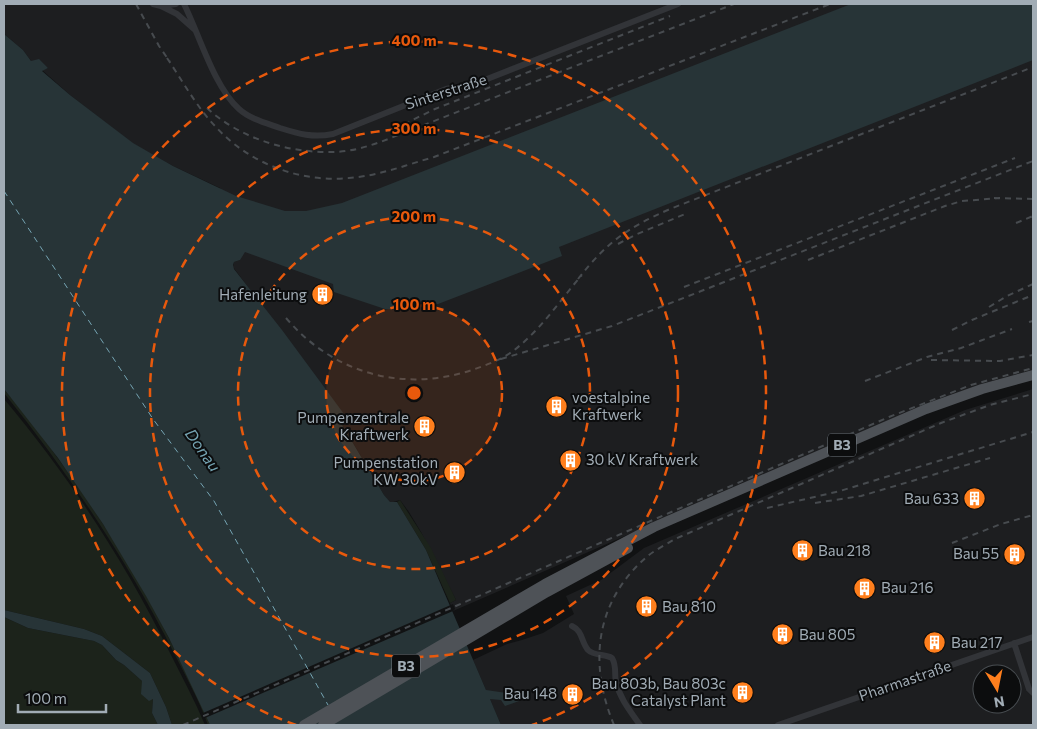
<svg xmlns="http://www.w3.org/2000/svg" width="1037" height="729" font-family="Commissioner,sans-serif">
  <rect width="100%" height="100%" fill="#111213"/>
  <path fill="#1d1e20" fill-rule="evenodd" d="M4 4H1033V371L898 417 453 611 450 603 456 600 421 532 409 512 400 500 390 503 384 495 338 418 343 414 233 267 234 262 240 260 220 188 173 166 132 143 70 95 42 70 48 68 31 61 23 50 4 34Z
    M1033 389V725H501L473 660 507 644 522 640 543 633 574 614 566 596 601 580 644 548 965 410ZM982 674H1012V704H982Z"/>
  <path fill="#1c231b" d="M4 389C72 471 131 561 178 656 189 679 201 702 210 725H208C199 700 186 677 174 653 127 560 69 474 4 393Z
    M4 399C69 476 125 562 170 653 182 677 195 701 205 725H172L166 707 150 673 102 636 84 629 4 610Z
    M400 500 431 548 456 600 450 603 426 550 397 502Z
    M4 617 28 628 94 641 102 645 116 660 124 665 142 681V694L153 699 152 713 158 725H4Z"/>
  <path fill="#273437" d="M851 4H1033V60L559 247 562 256 438 304 417 309H385L334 292 333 284 245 252 240 260 234 262 233 265 234 269 282 330 344 414 338 418 384 495 390 502H397L426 550 486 690 513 694 519 701 505 706 501 700 490 699 501 725H210L169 638 146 596 103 524 58 458 4 389V34L23 50 31 61 39 59 48 68 42 71 70 95 133 143 173 166 236 196 285 211H306L342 203Z
    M4 610 84 629 102 636 150 673 166 707 172 725H158L152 713 153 699 149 701 141 694 142 681 124 665 116 660 102 645 94 641 28 628 4 617Z"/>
  <path fill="#111213" d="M453 604 455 609 453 611 205 718 203 713Z"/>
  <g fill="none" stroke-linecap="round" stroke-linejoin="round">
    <path stroke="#75a4b3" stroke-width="1" stroke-dasharray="6 5" stroke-linecap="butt" d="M4 191 153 419 214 501 328 705"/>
    <path stroke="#323438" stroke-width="6" d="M153 4 161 6 176 4
      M184 4C199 34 214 87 239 109 250 119 266 123 280 128 299 134 313 138 333 134L446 89 477 83 678 4
      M161 6 177 14 194 29
      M572 626C583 631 581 642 588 650 594 656 605 654 612 658 617 666 614 674 616 682 620 699 631 712 640 725
      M1014 643 1029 689 1033 693
      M778 725 1033 637"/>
    <path stroke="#4e5257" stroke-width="10" d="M304 725 545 584 654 527 926 409 982 389 1033 375
      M323 725 547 592 628 548"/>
    <path stroke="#474b4f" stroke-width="2" stroke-dasharray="6 5" stroke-linecap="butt" d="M136 4 159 46 170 62
      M167 58C182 80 196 106 215 126 248 163 300 183 349 178 378 176 406 165 434 157L830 4
      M207 108C239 138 288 153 332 152 358 152 383 141 406 132L734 4
      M394 129 435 109 670 16
      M994 198 1033 199
      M1016 223 1033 216
      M618 244 635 235 685 214
      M808 260 945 206 962 201 1000 198
      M578 279C607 242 627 228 670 209L1033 67
      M684 287 1015 158
      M989 307 1007 296 1033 284
      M286 318C333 373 402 393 472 370 486 365 501 360 513 351 542 329 559 301 582 275
      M1029 322 1033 321
      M952 330 972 320 1033 295
      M501 359 612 326 1033 161
      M931 360 1000 361 1033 355
      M865 381 927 357 961 348 1012 329
      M815 503 861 496 990 458
      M767 508 840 491 1033 432
      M952 543 1001 524 1033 515
      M183 725 889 417 971 385 1033 368
      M614 725C588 663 595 600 649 555 657 549 667 544 675 539L941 423 990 405 1033 394"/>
  </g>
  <circle cx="414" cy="393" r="88" fill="#e8590c" fill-opacity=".12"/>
  <g fill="none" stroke="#e8590c" stroke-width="2.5" stroke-dasharray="9 6">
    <circle cx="414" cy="393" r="88"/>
    <circle cx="414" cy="393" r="176"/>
    <circle cx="414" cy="393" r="264"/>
    <path d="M296 725A352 352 0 1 1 532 725"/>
  </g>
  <defs>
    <symbol id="building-disc" viewBox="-11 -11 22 22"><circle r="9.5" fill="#ff7f1d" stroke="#0c0d0e"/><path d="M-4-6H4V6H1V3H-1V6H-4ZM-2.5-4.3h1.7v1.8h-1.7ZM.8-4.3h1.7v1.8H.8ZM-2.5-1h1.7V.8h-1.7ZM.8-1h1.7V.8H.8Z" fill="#fff"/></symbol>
  </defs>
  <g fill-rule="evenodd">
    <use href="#building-disc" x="310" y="282" width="25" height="25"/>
    <use href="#building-disc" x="544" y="394" width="25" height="25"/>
    <use href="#building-disc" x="412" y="414" width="25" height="25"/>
    <use href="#building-disc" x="558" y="448" width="25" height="25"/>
    <use href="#building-disc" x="442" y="460" width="25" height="25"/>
    <use href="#building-disc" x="962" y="486" width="25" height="25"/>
    <use href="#building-disc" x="790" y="538" width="25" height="25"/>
    <use href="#building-disc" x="1002" y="542" width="25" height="25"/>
    <use href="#building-disc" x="852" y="576" width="25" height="25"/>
    <use href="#building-disc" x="634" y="594" width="25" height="25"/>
    <use href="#building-disc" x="770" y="622" width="25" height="25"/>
    <use href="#building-disc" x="922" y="630" width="25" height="25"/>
    <use href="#building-disc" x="730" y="680" width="25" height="25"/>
    <use href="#building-disc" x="560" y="682" width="25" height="25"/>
  </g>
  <g text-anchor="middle" stroke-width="4" stroke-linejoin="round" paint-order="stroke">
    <g fill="#0c0d0e" stroke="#747c83" stroke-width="1">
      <rect x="828" y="433.5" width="28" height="23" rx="4"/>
      <rect x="392" y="654.5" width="28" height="23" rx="4"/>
    </g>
    <g font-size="14" font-weight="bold" fill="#a1acb5">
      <text x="842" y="450">B3</text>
      <text x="406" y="671">B3</text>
    </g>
    <g font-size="15" fill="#a1acb5" stroke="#0c0d0e">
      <text transform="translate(446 92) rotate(-18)" y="5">Sinterstraße</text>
      <text transform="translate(905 681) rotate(-19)" y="5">Pharmastraße</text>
    </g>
    <g font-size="15" fill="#a1acb5" stroke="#0c0d0e" text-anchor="end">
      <text x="307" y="300">Hafenleitung</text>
      <text x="572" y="403" text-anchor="start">voestalpine<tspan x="572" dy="17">Kraftwerk</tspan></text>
      <text x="409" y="423">Pumpenzentrale<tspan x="409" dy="17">Kraftwerk</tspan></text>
      <text x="586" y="465" text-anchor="start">30 kV Kraftwerk</text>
      <text x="438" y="468">Pumpenstation<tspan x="438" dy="17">KW 30kV</tspan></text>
      <text x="959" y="504">Bau 633</text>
      <text x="818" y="556" text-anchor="start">Bau 218</text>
      <text x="999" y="559">Bau 55</text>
      <text x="881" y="593" text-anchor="start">Bau 216</text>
      <text x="662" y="612" text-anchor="start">Bau 810</text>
      <text x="799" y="640" text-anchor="start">Bau 805</text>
      <text x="951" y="648" text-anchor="start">Bau 217</text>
      <text x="726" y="689">Bau 803b, Bau 803c<tspan x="726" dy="17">Catalyst Plant</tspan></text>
      <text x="557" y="699">Bau 148</text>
    </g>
    <g font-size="16" font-style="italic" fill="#75a4b3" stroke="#0c0d0e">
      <text transform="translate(203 450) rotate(55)" y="6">Donau</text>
    </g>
  </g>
  <circle cx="414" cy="393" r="8" fill="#e8590c" stroke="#0c0d0e" stroke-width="2.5"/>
  <g font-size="15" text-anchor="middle" font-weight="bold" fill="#e8590c" stroke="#0c0d0e" stroke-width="4" stroke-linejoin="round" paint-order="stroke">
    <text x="414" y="46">400 m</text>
    <text x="414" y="134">300 m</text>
    <text x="414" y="222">200 m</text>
    <text x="414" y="310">100 m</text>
  </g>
  <rect width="1037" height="729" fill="none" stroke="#a1acb5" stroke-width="10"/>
  <g transform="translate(997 689) rotate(170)"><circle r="24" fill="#0c0d0e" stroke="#484d51"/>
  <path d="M0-4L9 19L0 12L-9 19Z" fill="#ff7f1d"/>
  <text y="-8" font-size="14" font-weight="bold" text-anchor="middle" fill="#a1acb5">N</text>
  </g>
  <path d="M18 704v8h88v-8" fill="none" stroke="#a1acb5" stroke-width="2.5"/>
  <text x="25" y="704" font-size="15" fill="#a1acb5" stroke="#0c0d0e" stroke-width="4" paint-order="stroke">100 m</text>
</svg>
